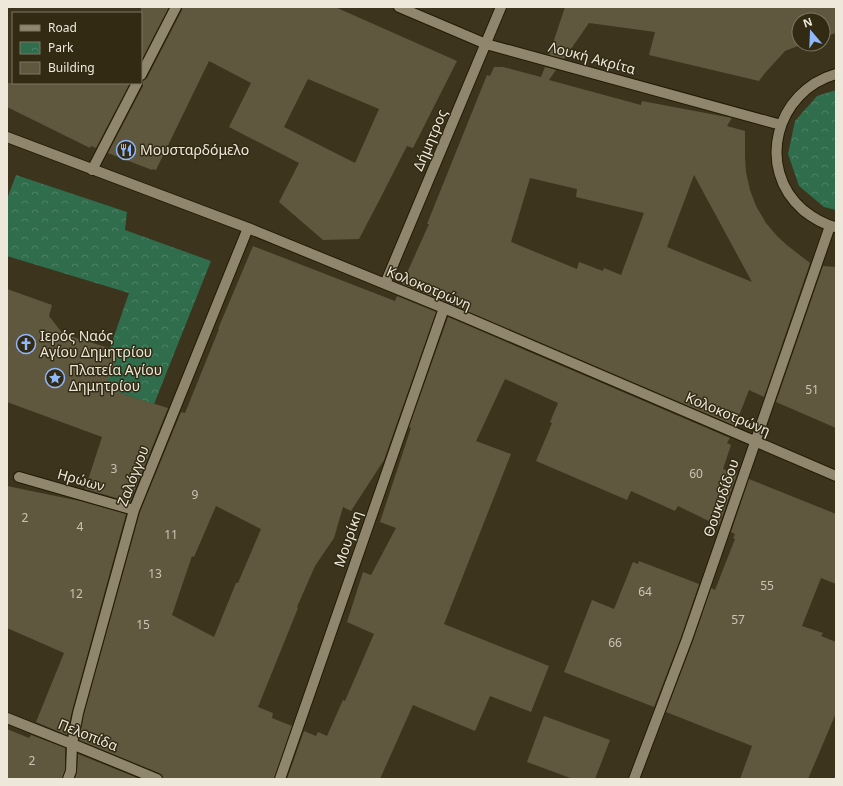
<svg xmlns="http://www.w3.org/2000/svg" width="843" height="786" font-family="'Noto Sans',sans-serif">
  <defs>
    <pattern id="park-crowns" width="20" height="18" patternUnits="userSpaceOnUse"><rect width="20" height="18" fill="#2f6d4d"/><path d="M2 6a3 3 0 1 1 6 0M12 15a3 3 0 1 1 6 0" fill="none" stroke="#4d8266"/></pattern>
  </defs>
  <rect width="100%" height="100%" fill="#3c341d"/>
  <path fill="url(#park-crowns)" d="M836 90V210L824 207 799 186 788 154 795 121 817 96Z
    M16 175 127 212 125 230 211 261 154 404 119 393 107 382 110 348 129 293 7 256V199Z"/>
  <path fill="#60573f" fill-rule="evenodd" d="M141 7H169L141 61Z
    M182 7H335L457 61 413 148 407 146 381 197 359 239 323 240 279 202 299 163 229 127 251 83 209 61 156 170 153 169 152 170 108 153 143 86V81L147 78 182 10ZM308 79 379 109 355 163 284 127Z
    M565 7H836V33L823 37V20H799V44H803L785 51 765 73 759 81 649 55 655 32 589 23 564 59 549 55Z
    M494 67H503L541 77 545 67 556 70 549 80 641 105 642 101 732 118 727 126 745 131V157L746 172 750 190 756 206 766 223 777 236 788 246 810 263 764 397 749 390 735 426 446 302 402 284 429 224H427L487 75 490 76ZM694 175 752 282 667 247ZM530 178 577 189 576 197 644 213 621 275 604 268 603 271 579 262 577 269 511 242Z
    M7 83H130L96 148 91 146 90 148 7 107Z
    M253 246 395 301 397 296 436 312 384 460 351 511 343 507 334 538 315 566 297 607 298 608 258 707 273 713 272 718 292 726 274 779H163L162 775 159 773 79 740 84 714 140 512 181 412 185 413 219 329H218ZM216 506 261 529 238 583H236L214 637 172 615 192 556 194 557Z
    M823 266 836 267V428L776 402Z
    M7 289 52 305 49 316 63 334 119 351 107 382 121 386 119 393 168 408 130 502 85 489 102 437 7 402Z
    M448 317 730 438 727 443 731 445 723 469 737 474 719 526 678 506 675 511 631 491 627 500 536 461 552 423 550 422 558 403 505 379 476 441 511 454 444 624 549 666 531 712 490 696 475 731 413 705 380 779H287L304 731 316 736 318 732 327 736 343 700 345 701 374 634 347 622 363 572 371 575 396 528 380 522 411 428 409 427Z
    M749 479 836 514V584L821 578 802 626 823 633 821 636 836 642V713L808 779H740L752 746 666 712 693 641 711 588 715 590 735 539 733 538 735 534 731 532Z
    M7 486 80 501 126 514 72 711 67 735 36 722 64 653 7 628Z
    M639 561 699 584 681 637 654 707 564 672 592 600 614 609 633 562 638 564Z
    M544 716 610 740 595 779H573L527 762Z
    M7 729 29 738 31 735 65 748V770L62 779H7Z
    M78 754 140 779H75L77 771Z"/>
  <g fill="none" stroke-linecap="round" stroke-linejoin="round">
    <defs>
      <path id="street" d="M399 7 486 44 781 125
        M141 75 176 7
        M7 137 248 228 444 308 836 476
        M92 170 137 83
        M835 227C823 224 813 218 803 210 755 168 776 91 836 74
        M385 284 501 7
        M19 477 134 510
        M7 718 72 744 157 779
        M68 779 71 771 72 744 78 713 134 510 248 228
        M280 779 444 308
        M634 779 687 639 830 226"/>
    </defs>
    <use href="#street" stroke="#231b05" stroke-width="12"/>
    <use href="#street" stroke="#8f866d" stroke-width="10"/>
  </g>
  <defs>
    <symbol id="restaurant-ring" viewBox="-11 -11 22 22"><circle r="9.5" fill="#322a13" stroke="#8fb8fd" stroke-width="1.5"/><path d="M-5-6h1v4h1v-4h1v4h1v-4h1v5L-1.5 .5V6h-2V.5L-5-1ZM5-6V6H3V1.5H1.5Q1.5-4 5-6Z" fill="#8fb8fd"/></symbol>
    <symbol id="church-ring" viewBox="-11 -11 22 22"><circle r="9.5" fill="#322a13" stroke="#8fb8fd" stroke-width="1.5"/><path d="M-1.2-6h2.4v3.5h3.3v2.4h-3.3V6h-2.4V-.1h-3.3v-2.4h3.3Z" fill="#8fb8fd"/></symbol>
    <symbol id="sight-ring" viewBox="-11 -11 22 22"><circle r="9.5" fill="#322a13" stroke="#8fb8fd" stroke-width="1.5"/><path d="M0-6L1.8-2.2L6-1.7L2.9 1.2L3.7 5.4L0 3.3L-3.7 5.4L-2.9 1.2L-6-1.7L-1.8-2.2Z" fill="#8fb8fd"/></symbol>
  </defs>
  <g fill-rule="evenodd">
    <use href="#restaurant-ring" x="115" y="139" width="22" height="22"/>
    <use href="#church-ring" x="15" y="333" width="22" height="22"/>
    <use href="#sight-ring" x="44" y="367" width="22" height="22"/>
  </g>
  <g text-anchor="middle" stroke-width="3" stroke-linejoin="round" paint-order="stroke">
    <g font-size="12" fill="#cac4b3">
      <text x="812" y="394">51</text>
      <text x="114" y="473">3</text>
      <text x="696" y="478">60</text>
      <text x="195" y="499">9</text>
      <text x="25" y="522">2</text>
      <text x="80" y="531">4</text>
      <text x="171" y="539">11</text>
      <text x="155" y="578">13</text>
      <text x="767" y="590">55</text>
      <text x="645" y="596">64</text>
      <text x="76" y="598">12</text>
      <text x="738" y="624">57</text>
      <text x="143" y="629">15</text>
      <text x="615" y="647">66</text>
      <text x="32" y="765">2</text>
    </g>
    <g font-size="14" fill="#ede8da" stroke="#322a13">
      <text transform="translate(592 58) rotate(15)" y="5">Λουκή Ακρίτα</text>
      <text transform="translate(430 140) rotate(-67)" y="5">Δήμητρος</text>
      <text transform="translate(429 288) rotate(23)" y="5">Κολοκοτρώνη</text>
      <text transform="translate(728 414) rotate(23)" y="5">Κολοκοτρώνη</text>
      <text transform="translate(133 476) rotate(-69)" y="5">Ζαλόγγου</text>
      <text transform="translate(81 480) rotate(16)" y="5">Ηρώων</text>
      <text transform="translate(721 498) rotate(-71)" y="5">Θουκυδίδου</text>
      <text transform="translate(348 539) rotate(-71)" y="5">Μουρίκη</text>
      <text transform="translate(88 735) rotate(22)" y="5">Πελοπίδα</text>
    </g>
    <g font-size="14" fill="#ede8da" stroke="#322a13" text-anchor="start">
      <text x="140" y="155">Μουσταρδόμελο</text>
      <text x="40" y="341">Ιερός Ναός<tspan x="40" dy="16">Αγίου Δημητρίου</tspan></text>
      <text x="69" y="375">Πλατεία Αγίου<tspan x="69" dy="16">Δημητρίου</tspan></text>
    </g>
  </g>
  <rect width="843" height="786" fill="none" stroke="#ede8da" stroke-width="16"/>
  <rect x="12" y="12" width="130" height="72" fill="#322a13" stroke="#7d7663"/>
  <rect x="20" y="25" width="20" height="6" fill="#8f866d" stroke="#7d7663"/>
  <text x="48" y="32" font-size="12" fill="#ede8da">Road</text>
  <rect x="20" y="42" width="20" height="12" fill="url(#park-crowns)" stroke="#7d7663"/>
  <text x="48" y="52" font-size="12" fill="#ede8da">Park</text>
  <rect x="20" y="62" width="20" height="12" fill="#60573f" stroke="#7d7663"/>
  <text x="48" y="72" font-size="12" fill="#ede8da">Building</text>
  <g transform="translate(811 32) rotate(341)"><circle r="19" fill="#322a13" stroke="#7d7663"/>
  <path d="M0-3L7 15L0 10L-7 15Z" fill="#8fb8fd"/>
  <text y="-6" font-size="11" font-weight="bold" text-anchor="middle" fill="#ede8da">N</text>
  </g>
</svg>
